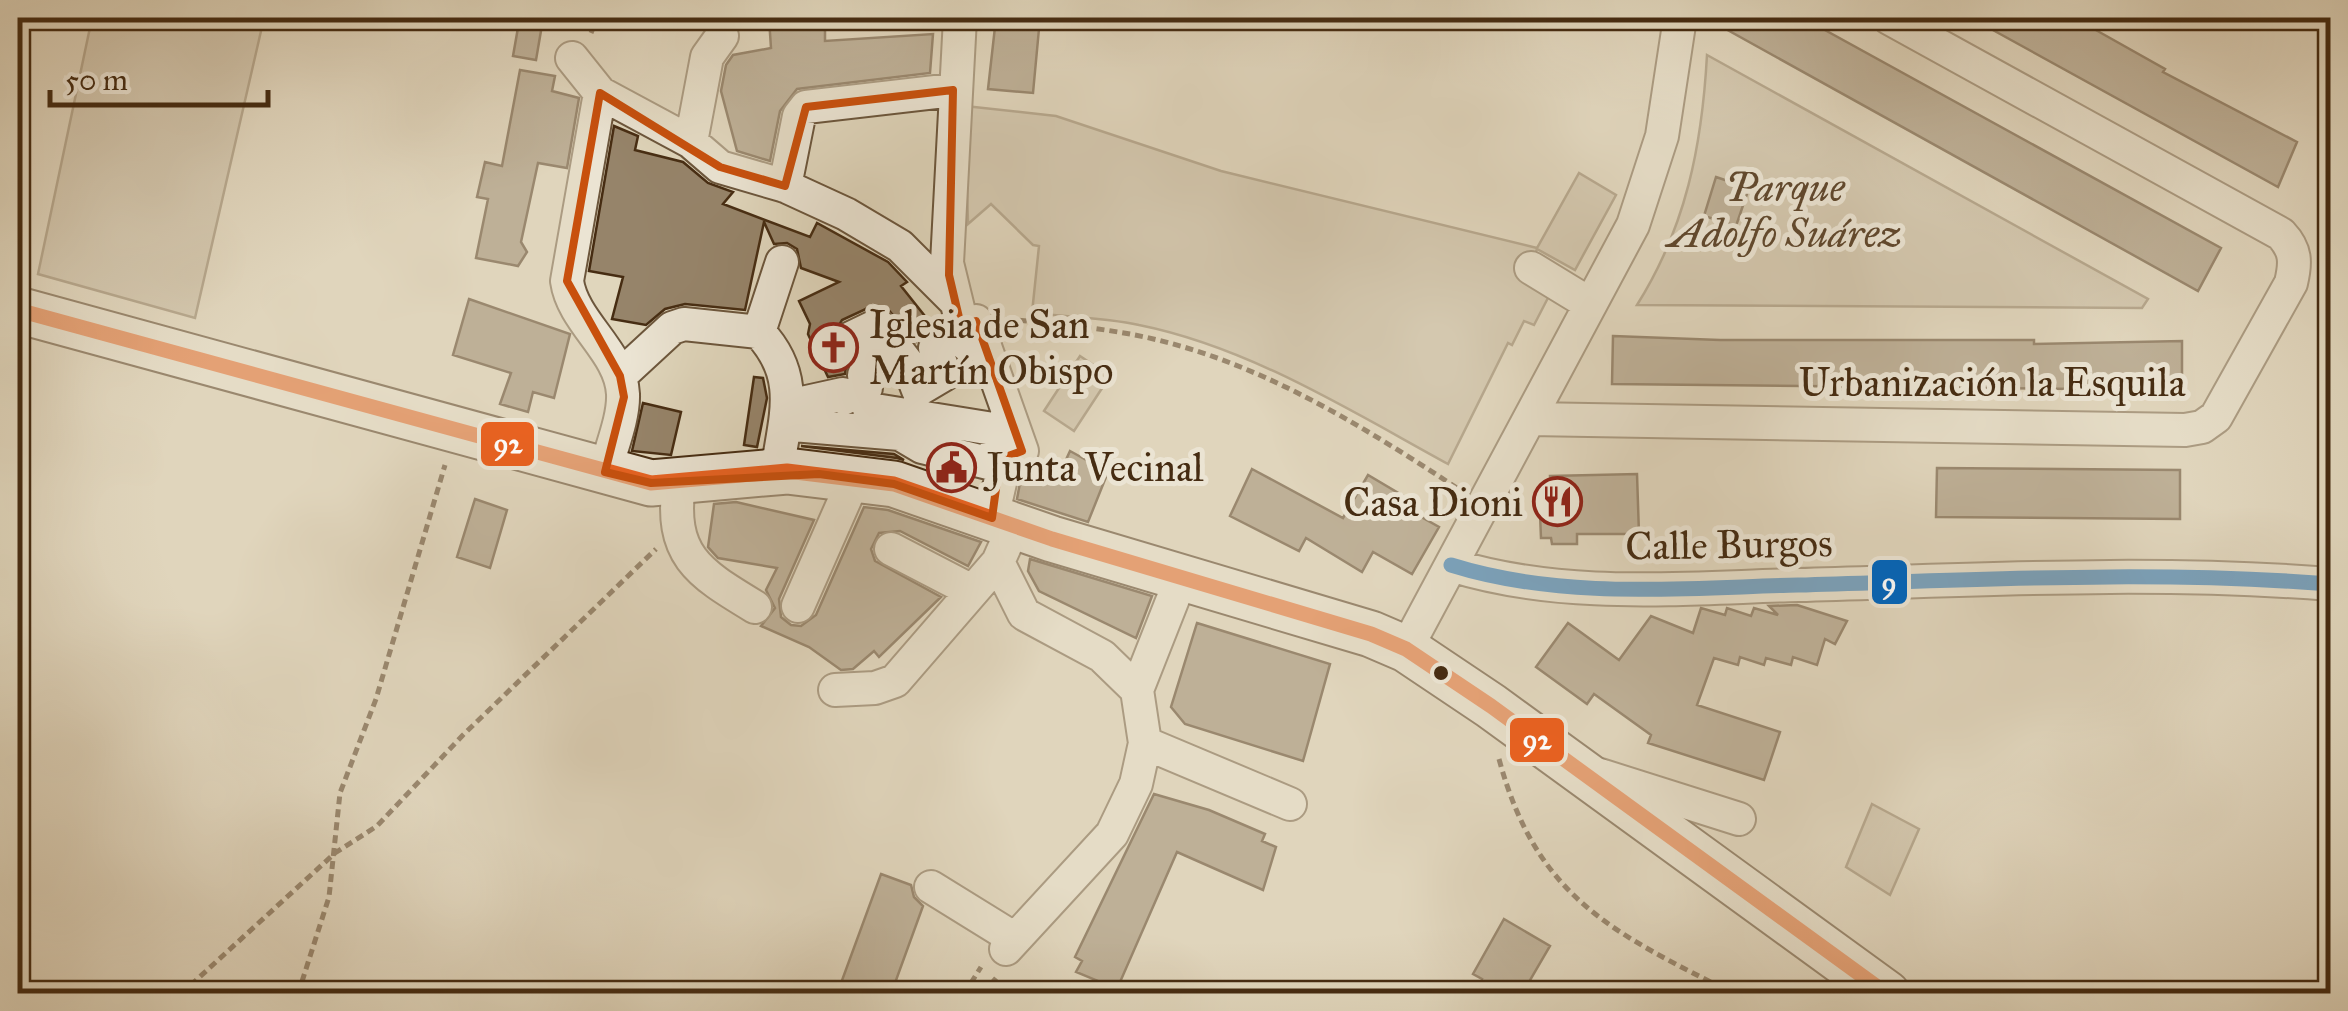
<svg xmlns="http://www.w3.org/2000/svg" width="2348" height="1011" font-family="'IM FELL Great Primer',serif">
  <rect width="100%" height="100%" fill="#e0d6bc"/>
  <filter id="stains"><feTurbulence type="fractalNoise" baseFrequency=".002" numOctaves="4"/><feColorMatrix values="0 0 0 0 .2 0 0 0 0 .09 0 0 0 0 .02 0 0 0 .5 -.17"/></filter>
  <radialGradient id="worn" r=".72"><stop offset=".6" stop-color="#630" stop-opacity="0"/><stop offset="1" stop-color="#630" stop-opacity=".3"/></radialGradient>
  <path fill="#c6b99f" stroke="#867258" stroke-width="2.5" d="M92 18H264L195 318 38 274Z
    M1707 55 2148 299 2142 308 1637 305C1686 227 1702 146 1707 55Z
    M965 106 1056 116 1221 171 1537 248 1579 173 1616 195 1575 270 1537 249 1526 276 1551 292 1534 325 1524 321 1512 345 1508 343 1448 464C1351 411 1249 347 1139 325 1104 317 1067 317 1032 313L1039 246 1033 245 991 204 968 224Z
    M1080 356 1110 376 1074 431 1044 411Z
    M1872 804 1919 829 1890 895 1846 867Z"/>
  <path fill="#96846a" stroke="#462c12" stroke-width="2.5" d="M769 18H825V41L933 34 930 73 797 89 780 111 770 161 737 151 721 91 726 65 733 55 771 48Z
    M996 18H1040L1033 93 988 89Z
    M1706 18H1803L2221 248 2198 291Z
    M1971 18H2072L2094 29 2165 69 2163 72 2297 142 2278 187Z
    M519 22 542 25 536 60 513 56Z
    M520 70 555 76 552 91 579 98 567 168 538 163 521 242 527 252 518 266 476 258 488 199 477 197 485 162 502 166Z
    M614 126 638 136 635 150 683 162 708 183 733 192 723 204 810 237 817 223 888 262 907 282 901 286 932 325 916 342 886 307H870L842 320 831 339 846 367 845 374 828 377 808 334 810 324 799 301 839 282 801 268 797 249 787 243 774 244 764 222 745 310 685 304 665 309 646 325 612 319 623 277 589 271Z
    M1716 177 1749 188 1736 226 1704 216Z
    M469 299 570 334 554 398 533 392 528 412 500 404 511 373 453 355Z
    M1613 336 1720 340H2034V344L2182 341V390L1612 384Z
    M754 377 763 378 767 398 757 447 744 445Z
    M643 403 681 412 671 455 632 451Z
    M801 446 894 454 904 460 897 458Z
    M1070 451 1108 472 1088 522 1017 499 1022 472 1035 466 1059 475Z
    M1937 468 2180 470V519L1936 517Z
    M1252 469 1343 518 1368 475 1405 497 1400 505 1439 527 1412 574 1373 552 1362 572 1306 538 1299 551 1230 516Z
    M1637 474 1639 534H1577V544H1552L1551 538H1541L1539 490H1551L1550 476Z
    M475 499 507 510 490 568 457 557Z
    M736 502 814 520 779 599 781 617 791 625 801 626 816 615 864 507 888 510 981 542 968 566 900 531 879 533 871 549 875 561 941 597 879 657 874 651 853 669 841 670 809 647 761 626 775 608 766 590 777 568 718 558 708 547 714 504Z
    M1030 559 1152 596 1136 638 1039 591 1028 571Z
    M1797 605 1847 621 1835 644 1825 639 1817 665 1793 657 1791 665 1766 658 1764 665 1740 657 1738 665 1714 658 1697 705 1780 732 1764 780 1648 743 1651 735 1594 694 1587 704 1536 667 1568 623 1619 660 1651 616 1693 633 1701 608 1725 615 1727 608 1751 616 1754 608 1778 615 1769 606Z
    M1197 623 1330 664 1303 761 1185 724 1171 707Z
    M1154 794 1209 810 1265 834 1262 841 1276 847 1263 890 1177 852 1117 989 1076 972 1082 961 1075 957Z
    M881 874 911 885 914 897 923 906 891 994H837Z
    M1504 919 1550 946 1522 994H1473L1482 979 1473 974Z"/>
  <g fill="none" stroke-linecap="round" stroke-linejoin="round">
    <defs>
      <path id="street" d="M960 18 947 263 967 345
        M572 58 600 93 691 142 720 167 785 186 846 214 900 246 955 301
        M600 93 567 281C573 323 621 351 623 394 624 418 611 448 605 472
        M691 142 707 57 722 36
        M785 186 799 116 806 107 953 90
        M1531 268 1590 304
        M976 321 1022 451 988 463 922 447 900 434 793 425V405L843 394 845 398 866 388 864 375 872 371 851 338 878 325 908 364 918 390 945 374 935 348 961 326Z
        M759 332C801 377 785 416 777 472
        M759 332 782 262
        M620 376 672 328 684 324 759 332
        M869 409 993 429
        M1530 419 2185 430 2202 427 2216 417 2291 283C2296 262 2296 250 2281 234L1889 18
        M679 482C669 555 697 572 755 607
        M992 518 1002 474 996 439
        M1014 526 998 562 1024 614 1102 656 1137 690
        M891 549 970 590
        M1451 565C1563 600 1682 588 1798 585 1975 580 2154 570 2330 584
        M798 606 854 479
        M1406 649 1633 225 1662 136 1680 18
        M835 690 875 688 895 681 998 562
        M1145 743 1290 804
        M1600 775 1739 819
        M931 887 1015 939
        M1006 949 1112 834 1136 784 1145 743 1137 690 1182 576"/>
      <path id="secondary" d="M18 310 651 483 787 471 894 484 1052 539 1371 634 1406 649 1491 706 1887 994"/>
    </defs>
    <use href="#street" stroke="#6c563c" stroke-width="36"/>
    <use href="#secondary" stroke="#462c12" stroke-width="49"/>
    <path stroke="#462c12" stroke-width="5" stroke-dasharray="8 5" stroke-linecap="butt" d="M591 33 597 18
      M1006 319C1049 323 1093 327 1135 335 1253 358 1358 423 1457 488
      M1499 759C1537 900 1615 933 1734 994
      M181 994 335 853 377 826 463 735 656 549
      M298 994 329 897 340 793 376 699 445 465
      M964 994 981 967
      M983 994 996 978"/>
    <use href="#street" stroke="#ebe4d3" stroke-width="32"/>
    <use href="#secondary" stroke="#ebe4d3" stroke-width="45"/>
    <defs>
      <path id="bus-1" d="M18 310 651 483 787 471 894 484 1052 539 1371 634 1406 649 1491 706 1887 994"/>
      <path id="bus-2" d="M1451 565C1563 600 1682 588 1798 585 1975 580 2154 570 2330 584"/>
    </defs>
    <use href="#bus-1" stroke="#ebe4d3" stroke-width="22"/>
    <use href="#bus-2" stroke="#ebe4d3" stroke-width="22"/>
    <use href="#bus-1" stroke="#e96221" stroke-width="15"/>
    <use href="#bus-2" stroke="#0065bd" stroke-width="15"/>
  </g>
  <path d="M0 0H2348V1011H0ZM953 90 949 275 961 326 976 321 1022 451 1000 459 992 518 894 484 819 474 651 483 605 472 624 397 620 376 567 281 600 93 720 167 785 186 806 107Z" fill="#e0d6bc" fill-opacity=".55" fill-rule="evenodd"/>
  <path fill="none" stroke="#c8500d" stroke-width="8" stroke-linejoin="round" d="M953 90 949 275 961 326 976 321 1022 451 1000 459 992 518 894 484 819 474 651 483 605 472 624 397 620 376 567 281 600 93 720 167 785 186 806 107Z"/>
  <defs>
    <symbol id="church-ring" viewBox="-11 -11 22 22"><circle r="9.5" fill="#ebe4d3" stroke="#8f2418" stroke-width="1.5"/><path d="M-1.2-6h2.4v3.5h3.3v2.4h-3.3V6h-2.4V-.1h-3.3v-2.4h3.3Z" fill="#8f2418"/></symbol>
    <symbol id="civic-ring" viewBox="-11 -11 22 22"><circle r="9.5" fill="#ebe4d3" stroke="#8f2418" stroke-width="1.5"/><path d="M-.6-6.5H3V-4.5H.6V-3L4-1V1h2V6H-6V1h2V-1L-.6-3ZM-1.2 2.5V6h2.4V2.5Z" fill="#8f2418"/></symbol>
    <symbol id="restaurant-ring" viewBox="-11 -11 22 22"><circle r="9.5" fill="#ebe4d3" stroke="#8f2418" stroke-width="1.5"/><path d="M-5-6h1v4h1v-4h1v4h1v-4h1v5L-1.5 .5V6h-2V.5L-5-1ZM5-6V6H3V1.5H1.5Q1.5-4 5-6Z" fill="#8f2418"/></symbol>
  </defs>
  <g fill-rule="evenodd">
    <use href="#church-ring" x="806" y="320" width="55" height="55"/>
    <use href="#civic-ring" x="924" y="440" width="55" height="55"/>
    <use href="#restaurant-ring" x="1530" y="474" width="55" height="55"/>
  </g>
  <circle fill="#462c12" stroke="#ebe4d3" stroke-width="4" cx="1441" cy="673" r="9"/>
  <g text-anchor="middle" stroke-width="10" stroke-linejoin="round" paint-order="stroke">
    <g font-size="40" font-style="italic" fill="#60482e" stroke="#ebe4d3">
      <text x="1785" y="201">Parque<tspan x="1785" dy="46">Adolfo Suárez</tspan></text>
    </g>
    <g font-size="40" fill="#462c12" stroke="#ebe4d3" text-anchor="start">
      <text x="869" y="338">Iglesia de San<tspan x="869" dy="46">Martín Obispo</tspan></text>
      <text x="987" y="481">Junta Vecinal</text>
      <text x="1523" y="516" text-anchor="end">Casa Dioni</text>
    </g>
    <g font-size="40" fill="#462c12" stroke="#ebe4d3">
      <text x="1992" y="396">Urbanización la Esquila</text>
      <text transform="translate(1729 544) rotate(-1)" y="14">Calle Burgos</text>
    </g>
  </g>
  <g stroke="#ebe4d3" stroke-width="4">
    <rect x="479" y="420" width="57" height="48" rx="10" fill="#e96221"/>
    <rect x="1870" y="558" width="39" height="48" rx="10" fill="#0065bd"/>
    <rect x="1508" y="716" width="58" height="48" rx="10" fill="#e96221"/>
  </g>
  <g font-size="28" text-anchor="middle" font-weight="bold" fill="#fff">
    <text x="508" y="453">92</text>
    <text x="1889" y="592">9</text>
    <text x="1537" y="749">92</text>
  </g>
  <rect width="2348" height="1011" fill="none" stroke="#e0d6bc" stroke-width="60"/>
  <rect x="20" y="20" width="2308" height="971" fill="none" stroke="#462c12" stroke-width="5"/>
  <rect x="30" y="30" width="2288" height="951" fill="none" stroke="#462c12" stroke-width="2.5"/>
  <path d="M50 90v15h218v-15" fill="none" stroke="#462c12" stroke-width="5"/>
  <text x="65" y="90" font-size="30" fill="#462c12" stroke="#ebe4d3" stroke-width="8" paint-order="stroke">50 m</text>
  <rect width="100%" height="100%" filter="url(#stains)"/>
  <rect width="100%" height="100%" fill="url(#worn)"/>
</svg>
